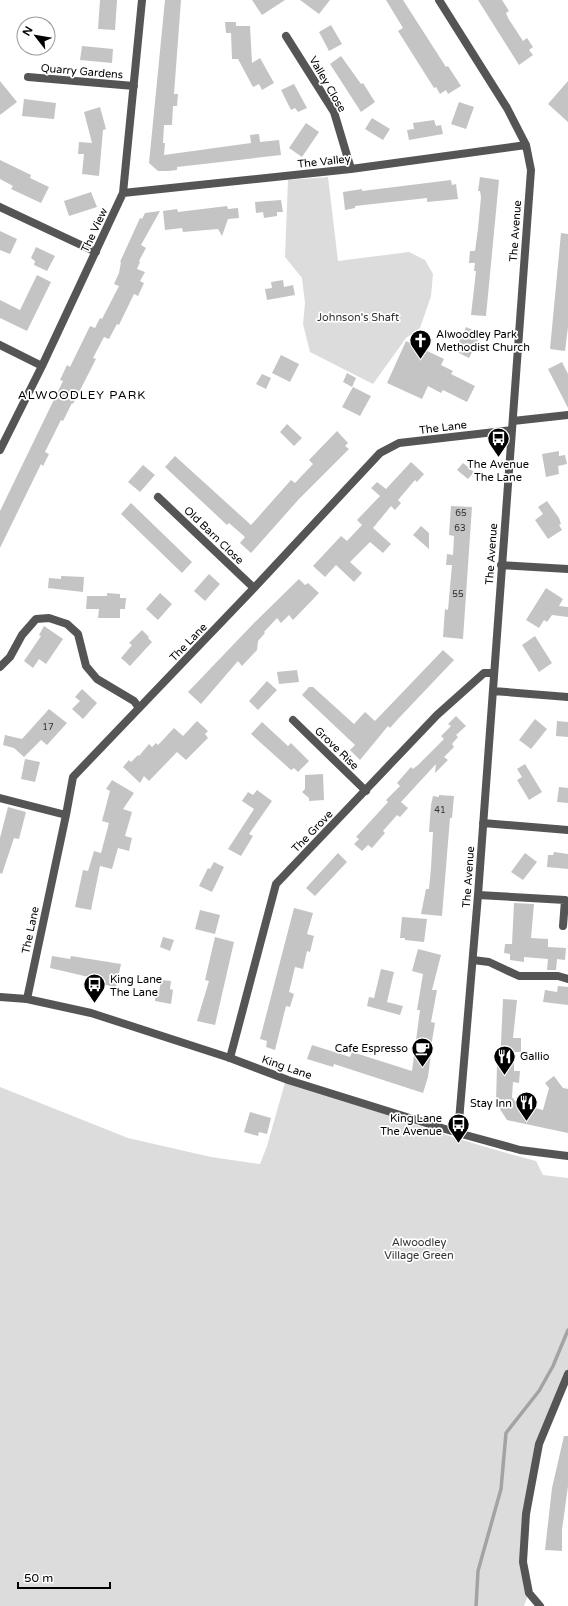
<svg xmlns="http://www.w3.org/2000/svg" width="568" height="1606" font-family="'Varela Round',sans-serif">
  <rect width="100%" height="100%" fill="#fff"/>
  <path fill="#dcdcdc" d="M328 177 338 261 409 252 425 260 433 274 431 296 420 328 406 338 373 384 310 352 303 324 305 303 302 278 285 257 288 180Z
    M286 1079C369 1109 451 1139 536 1161L543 1175 568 1178V1374L539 1444 523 1562 529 1593 524 1606H0V1087L128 1138 211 1157 260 1164 267 1146Z"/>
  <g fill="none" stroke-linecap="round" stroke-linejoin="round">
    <path stroke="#a3a3a3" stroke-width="3.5" d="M476 1606 478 1571 501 1489 506 1433 539 1391 553 1366 568 1330"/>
  </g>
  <path fill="#c4c4c4" d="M100 0H117L115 30 98 29Z
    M165 0H181L174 94H178L177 106H173L172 125H164L163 143H165L164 155 251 143 250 135 259 134 260 142 279 140 281 155 177 167V170L168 171H158L149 163Z
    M252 0H285L262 15Z
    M300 0H330L319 14Z
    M386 0H403L446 67 448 66 461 86 448 94 446 90 440 94 436 87 434 88 398 31 403 28Z
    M478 0H502L509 11 506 13 508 18 523 41 527 38 533 47 529 50 533 55 519 65Z
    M225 22H236V26H250L252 63 260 58 274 83 262 90 259 84 253 87 238 59H232L231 33H226Z
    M331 25 342 44 329 51 319 32Z
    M82 46 113 49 112 63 80 60Z
    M341 56 361 84 363 83 375 102 361 112 330 64Z
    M0 81 17 102 0 115Z
    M568 81V122L548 104Z
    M294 84 307 108 298 112 295 108 291 110 281 90Z
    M24 99 56 103 54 119 22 116Z
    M459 102 474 107 466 129 451 124Z
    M100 107 106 129 103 130 99 176 82 174 84 154H78L79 142 92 143 84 112Z
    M372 118 390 129 383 140 365 129Z
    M434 120 436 126 441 125 443 134 409 140 407 130 414 129 413 123Z
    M306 123 319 132 302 157 289 148Z
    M0 160 31 175 30 178 49 187 41 203 11 189 13 186 0 179Z
    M480 177 499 180 486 316 471 315 476 271H474L475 263H469L470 251H475L478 229 481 197 480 191H478Z
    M451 180 452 185 456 184 458 199 427 202V198L355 206V208L345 210 343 192 362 189V191Z
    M91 192 97 207 69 216 64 201Z
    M281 200 283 212H277V216L264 218 263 212 256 213 255 202Z
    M227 206 228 209 238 208 239 218 228 219 222 236 218 229 183 232 182 228 165 230 163 211 177 209 178 212Z
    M160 211 141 245 146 248 139 261 140 262 137 269 145 272 140 281 144 283 138 296 134 294 119 325 117 324 109 339 104 337 93 358 96 359 73 404 72 403 63 421 61 420 45 452 49 454 43 466 41 464 0 548V511L63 381 60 380 67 365 70 367 90 326 95 328 100 318 102 319 119 286 114 284 119 273 121 262H120L140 218 142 219 145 213Z
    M0 231 17 239 10 254 0 250Z
    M561 233 568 234V327L565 351 550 349Z
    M36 247 55 256 47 271 34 265 35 261 31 258Z
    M37 275 51 282 27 331 0 318V300L20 310Z
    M283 280 284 287 293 285 295 295 267 300 265 289 272 288 271 282Z
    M466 327 481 334 469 358 455 351Z
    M406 341 444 359 441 365 453 371 451 374 475 386 467 402 443 390 441 393 428 386 422 399 387 383Z
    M281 355 299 364 290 382 272 373Z
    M562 362 568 374V408L548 369Z
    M347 373 356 378 352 387 343 382Z
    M262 374 271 378 266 389 256 384Z
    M353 387 371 396 360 416 342 407Z
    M287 424 302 438 294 446 280 432Z
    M337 431 348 443 345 446 349 449 299 499 251 553 240 543 245 537 229 523 227 525 165 467 175 456 251 525 291 480 295 483 313 464 309 460Z
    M559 451V456L565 455 567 464 558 466 559 474 546 477 542 454Z
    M411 462 424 474 417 482 415 480 398 500 401 503 395 510 391 506 373 528 391 544 383 553 370 542 350 562 362 573 354 582 336 565 325 577 313 566 341 536 347 541 362 525 357 520 380 496 371 488 377 482 386 489Z
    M463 463 474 472 468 479 457 470Z
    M143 465 155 475 140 492 128 482Z
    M547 501 559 518 561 524 559 525 562 530 548 539 535 520 543 514 538 507Z
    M131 503 192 562 182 573 121 514Z
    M451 506 472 507 463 639 443 637 445 609 448 610 452 565H446L447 554 453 555 454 536 449 535Z
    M421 526 429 533V549L413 535Z
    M209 574 220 584 205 601 194 591Z
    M61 576 84 577 83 592 48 588 49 578 61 579Z
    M299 579 305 585 308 583 319 593 293 620 289 615 281 623 277 618 264 632 265 633 258 641 257 650 242 666 238 661 201 704 188 692 254 623Z
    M546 588 563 599 559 606 568 607V617L552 615 547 622 544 620 539 628 526 620Z
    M107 593 120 594V598H126L125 609H120V618H98L99 609H86L87 596H107Z
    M160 593 172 604 158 620 146 609Z
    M44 626 63 639 46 664 39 659 33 668 24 661 41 636 39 635Z
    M142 630 149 637 148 638 152 642 130 666 121 658 132 645 129 643Z
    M535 636 552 663 539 672 522 645Z
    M443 650 454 660 398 719 390 728 388 726 360 760 350 750 355 745 302 695 309 687H313L354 724 365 712 375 721Z
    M297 670 299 682 279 684 277 672Z
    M267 681 277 690 258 710 249 701Z
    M82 689 97 703 83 719 72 709 80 701 75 697Z
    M49 709 67 723 47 745 41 740 24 757 14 748 3 745 5 735 22 739Z
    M456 716 466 726 456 735 458 737 452 744 454 747 444 757 448 760 435 773 436 764 401 802 408 808 400 817 397 815 383 831 385 833 372 848 368 845 362 851 354 844 359 839 356 837 388 802 386 800 400 786 397 783 411 767 413 769 418 765 444 739 441 736 451 726 448 724Z
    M535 719 547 729 531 749 519 740Z
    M197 721 208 731 205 734 208 738 186 760 177 752 149 781 144 776 140 783 123 767 129 760 131 762 138 755 139 756 149 744 152 747 156 743 158 745 174 728 183 736Z
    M557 721 568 722V737L556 736Z
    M262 722 288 746 291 743 309 761 298 772 294 768 291 770 251 734Z
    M25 759 40 762 35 782 21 779Z
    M525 764 542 792 529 800 517 780 522 777 517 769Z
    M323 774 324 800 309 801V798L302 792 305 789V775Z
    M112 780 134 793 123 809 132 812 125 836 132 838 129 851 118 848 112 869 100 866 91 910 75 907 83 870 88 871 94 851 101 853 109 823 102 821 110 791 106 789Z
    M559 787 568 788V803L557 802Z
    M257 790 272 801 249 834 253 836 241 856 228 849 254 809 242 801 248 792 253 795Z
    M439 795 454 796 452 818H450L442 916 421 914 426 889H429L431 868 433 832H429L431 805 433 796 439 797Z
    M8 807 26 812 19 839 14 838 2 874 0 873V838Z
    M554 852 568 854V869L547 867 548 855H553Z
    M338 853 347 862 315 896 306 888Z
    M525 853 537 862 523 880 511 872Z
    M214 862 224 867 212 892 199 886 208 868 210 869Z
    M514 903 534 904 531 938 548 939V947L566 948 565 960 557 959 556 970H547L548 959 524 957V962L510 960V954L504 953 505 944H512Z
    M294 908 313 913 307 934 314 936 310 952 307 951 303 969 295 967 289 992 294 994 290 1007 286 1006 275 1050 266 1047 267 1041 260 1039Z
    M200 910 220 915 215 934 195 929Z
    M402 917 427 919 424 942 405 940V938H400Z
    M163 937 174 940 170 951 160 947Z
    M215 937 234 942 215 1025 197 1021 209 981 205 980Z
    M418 949 441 955 432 990H437L431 1022 435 1023 430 1053 431 1054 428 1077 423 1093 334 1064 333 1067 307 1059 312 1045 350 1057 352 1052 412 1071 420 1010H417L423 974 412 971Z
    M52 956 70 959 71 956 121 964 116 987 92 982 93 978 50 968Z
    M381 969 394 972 387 1002 403 1006 400 1015 367 1006 369 997 374 998Z
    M161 980 171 981 170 989 173 990 171 1004 155 1001 156 992 159 993Z
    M558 986 568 987V1005L543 1002 545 990 557 992Z
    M503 999 517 1000 513 1038H521V1052H514V1071H520L519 1083 513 1082 512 1097 517 1104 543 1110 549 1088 545 1083 554 1076 563 1088 568 1089V1133L507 1120 496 1103 497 1064 500 1065Z
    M250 1112 271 1118 267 1134 259 1132 258 1136 244 1132Z
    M564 1436H568V1486L562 1530V1551L545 1550 552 1488Z"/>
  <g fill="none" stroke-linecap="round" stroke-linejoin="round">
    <path stroke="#555" stroke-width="8" d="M439 0 507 108 526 145 531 170 478 895 458 1133
      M286 36 334 112 351 169
      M28 77 134 86
      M123 193 351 169 526 145
      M0 207 96 252
      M0 345 42 366
      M513 421 568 415
      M0 450 42 366 123 193 142 0
      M158 497 254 588
      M501 565 568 569
      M0 667 10 657 22 635 36 619 49 618 67 624 78 634 86 666 97 679 134 701 139 708
      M493 691 568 697
      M293 720 366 791
      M0 798 66 815
      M483 823 568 830
      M478 895 565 900 563 926
      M473 960 489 962 519 976H558L568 979
      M27 999 66 815 73 777 254 588 380 453 399 443 512 430
      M230 1058 276 884 437 715 484 673H494
      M540 1606 529 1593 523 1562 526 1514 539 1444 568 1374"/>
    <path stroke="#555" stroke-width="8" d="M0 997 27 999 91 1013 230 1058 288 1080 458 1133 520 1150 568 1156"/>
  </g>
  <defs>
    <symbol id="church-pin" viewBox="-11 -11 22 30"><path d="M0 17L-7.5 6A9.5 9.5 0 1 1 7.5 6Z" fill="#000" stroke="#fff"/><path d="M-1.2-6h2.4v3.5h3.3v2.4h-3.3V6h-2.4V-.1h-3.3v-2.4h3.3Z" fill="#fff"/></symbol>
    <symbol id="bus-pin" viewBox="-11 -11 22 30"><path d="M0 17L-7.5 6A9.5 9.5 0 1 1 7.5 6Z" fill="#000" stroke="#fff"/><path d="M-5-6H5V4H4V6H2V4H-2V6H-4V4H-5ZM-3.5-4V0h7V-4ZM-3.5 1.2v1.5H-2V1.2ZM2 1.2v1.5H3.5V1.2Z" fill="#fff"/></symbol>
    <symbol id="cafe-pin" viewBox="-11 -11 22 30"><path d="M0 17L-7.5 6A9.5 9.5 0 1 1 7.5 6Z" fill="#000" stroke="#fff"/><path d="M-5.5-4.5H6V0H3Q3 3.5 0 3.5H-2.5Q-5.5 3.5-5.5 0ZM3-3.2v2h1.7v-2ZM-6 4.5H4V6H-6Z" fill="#fff"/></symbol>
    <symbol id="restaurant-pin" viewBox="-11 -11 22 30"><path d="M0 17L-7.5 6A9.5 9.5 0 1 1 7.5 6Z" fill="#000" stroke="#fff"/><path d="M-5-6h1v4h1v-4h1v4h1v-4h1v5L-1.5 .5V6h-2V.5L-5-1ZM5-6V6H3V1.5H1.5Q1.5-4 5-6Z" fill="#fff"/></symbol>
  </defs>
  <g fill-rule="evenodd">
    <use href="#church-pin" x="408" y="328" width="25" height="34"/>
    <use href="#bus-pin" x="486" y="426" width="25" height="34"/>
    <use href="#bus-pin" x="82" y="972" width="25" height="34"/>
    <use href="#cafe-pin" x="410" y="1036" width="25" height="34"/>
    <use href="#restaurant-pin" x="492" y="1044" width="25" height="34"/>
    <use href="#restaurant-pin" x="514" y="1090" width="25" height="34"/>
    <use href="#bus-pin" x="446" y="1112" width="25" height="34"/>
  </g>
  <g text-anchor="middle" stroke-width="3.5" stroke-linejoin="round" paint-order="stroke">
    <g font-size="9" fill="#313131">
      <text x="461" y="516">65</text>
      <text x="460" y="531">63</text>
      <text x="458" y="597">55</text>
      <text x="48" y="730">17</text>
      <text x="440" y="813">41</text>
    </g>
    <g font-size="11" fill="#000" stroke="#fff">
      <text transform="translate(82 71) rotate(5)" y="4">Quarry Gardens</text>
      <text transform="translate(328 84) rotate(60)" y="4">Valley Close</text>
      <text transform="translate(324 161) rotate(-6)" y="4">The Valley</text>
      <text transform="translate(94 230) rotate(-65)" y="4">The View</text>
      <text transform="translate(515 231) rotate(-86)" y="4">The Avenue</text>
      <text transform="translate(443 427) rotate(-7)" y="4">The Lane</text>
      <text transform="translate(214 535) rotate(44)" y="4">Old Barn Close</text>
      <text transform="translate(491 554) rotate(-86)" y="4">The Avenue</text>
      <text transform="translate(188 642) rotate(-46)" y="4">The Lane</text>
      <text transform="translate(337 748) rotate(44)" y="4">Grove Rise</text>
      <text transform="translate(312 831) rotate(-46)" y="4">The Grove</text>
      <text transform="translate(468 877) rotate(-86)" y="4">The Avenue</text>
      <text transform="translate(30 930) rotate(-78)" y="4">The Lane</text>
      <text transform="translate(287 1067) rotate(19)" y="4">King Lane</text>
    </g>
    <g font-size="11" fill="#333" stroke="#fff">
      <text x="358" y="321">Johnson's Shaft</text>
      <text x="419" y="1246">Alwoodley<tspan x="419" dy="13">Village Green</tspan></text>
    </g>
    <g font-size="11" fill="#000" stroke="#fff" text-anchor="start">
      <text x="436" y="338">Alwoodley Park<tspan x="436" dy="13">Methodist Church</tspan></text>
      <text x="498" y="468" text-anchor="middle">The Avenue<tspan x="498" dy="13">The Lane</tspan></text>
      <text x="110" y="983">King Lane<tspan x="110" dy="13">The Lane</tspan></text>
      <text x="408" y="1052" text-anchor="end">Cafe Espresso</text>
      <text x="520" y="1060">Gallio</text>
      <text x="512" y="1107" text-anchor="end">Stay Inn</text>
      <text x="442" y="1122" text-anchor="end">King Lane<tspan x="442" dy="13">The Avenue</tspan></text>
    </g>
    <g font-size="12" letter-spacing="1" fill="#000" stroke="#fff">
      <text x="82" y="399">ALWOODLEY PARK</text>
    </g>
  </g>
  <g transform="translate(36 36) rotate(301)"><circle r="19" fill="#ffffff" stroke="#999999"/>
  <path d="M0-3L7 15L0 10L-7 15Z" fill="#000000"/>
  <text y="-6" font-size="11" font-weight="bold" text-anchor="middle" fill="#000000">N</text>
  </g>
  <path d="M18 1582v6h92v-6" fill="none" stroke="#000000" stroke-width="2"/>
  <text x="24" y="1582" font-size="12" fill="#000000" stroke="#ffffff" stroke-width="3" paint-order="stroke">50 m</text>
</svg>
